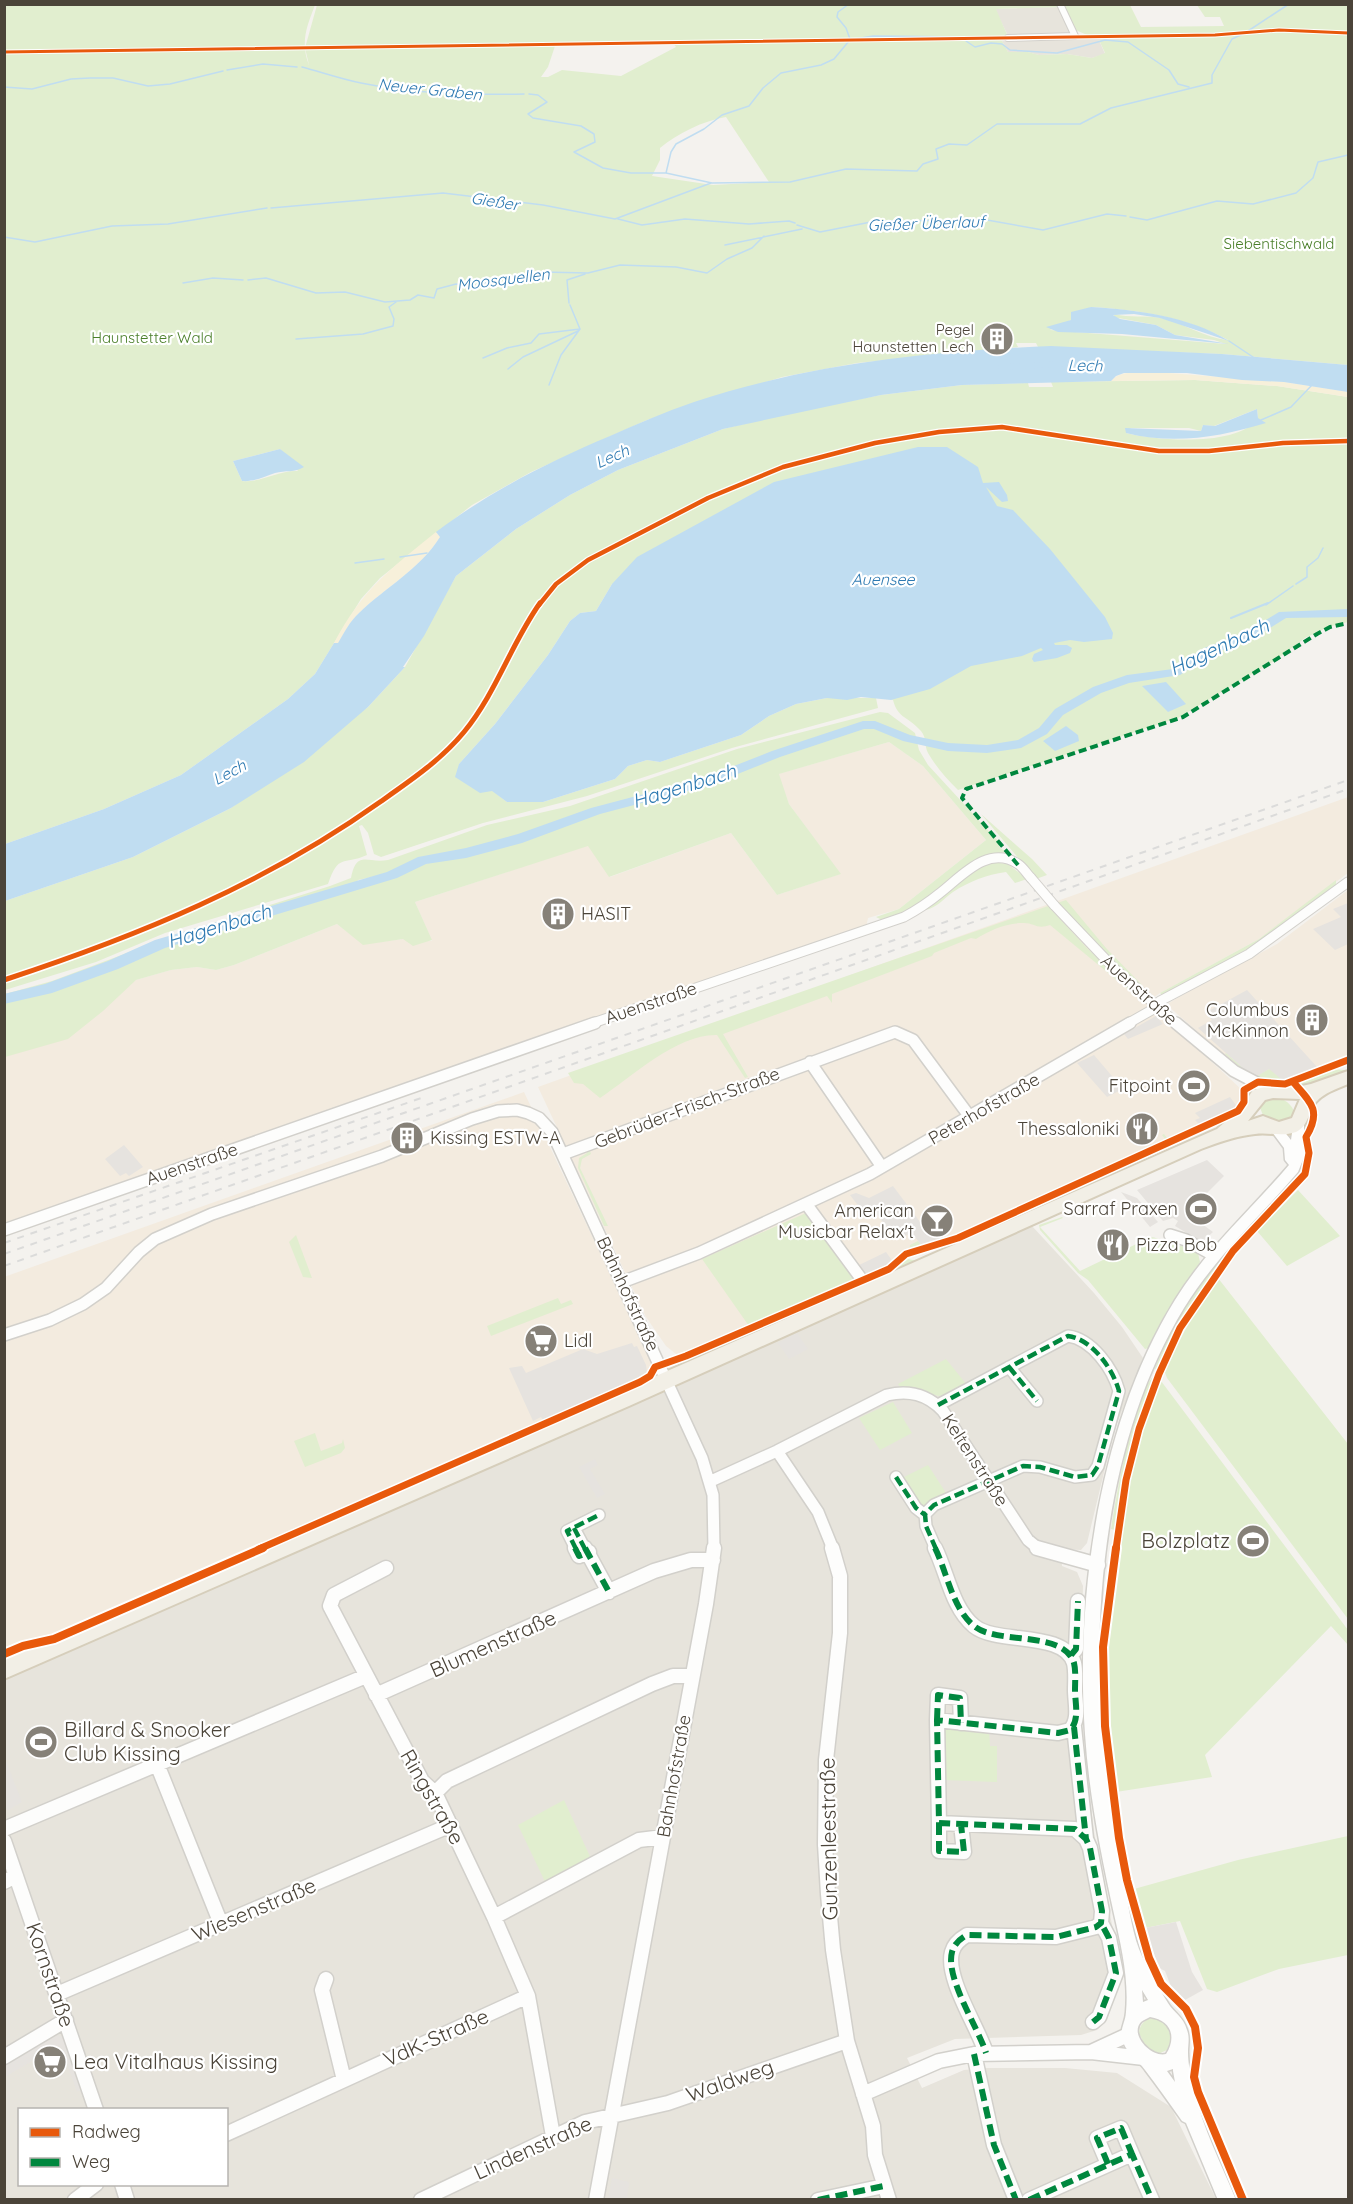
<svg xmlns="http://www.w3.org/2000/svg" width="1353" height="2204" font-family="Quicksand,sans-serif">
  <rect width="100%" height="100%" fill="#f4f2ee"/>
  <path fill="#e7e4dc" fill-rule="evenodd" d="M1061 7 1074 37 1119 36 1120 40H1099L1105 54 1092 58 1067 54 1039 55 1027 52H1008L1001 39 1009 38 995 9Z
    M1032 1226 1094 1293 1122 1327 1143 1358 1114 1431 1087 1543 1081 1550 1061 1549 1062 1566 1077 1572 1083 1586 1080 1685 1083 1739 1095 1839 1122 1975 1107 2020 1097 2030 1081 2035 955 2039 907 2058 922 2088 964 2070 987 2068H1065L1117 2073 1171 2107 1216 2199H5L4 1679 734 1360ZM20 2110H226V2184H20Z"/>
  <path fill="#f3ebdf" d="M889 742 923 766 986 840 899 909 868 918 866 927 5 1225 4 1057 136 980 171 970 197 967 216 970 234 965 337 924 363 944 403 939 432 941 415 902 589 845 610 877 731 833 777 895 840 874 789 804 778 774Z
    M1348 797V873L1259 939 1160 993 1147 1002 1241 1089 1243 1101 1238 1110 683 1355 676 1354 666 1346 646 1317 538 1087Z
    M1348 890V1057L1284 1082 1245 1073 1168 1006 1169 1003 1177 998 1277 944Z
    M524 1092 650 1359 653 1368 648 1375 54 1637 22 1644 5 1652 4 1277Z"/>
  <path fill="#e1eecf" fill-rule="evenodd" d="M5 5H315C307 26 300 42 309 65L305 48 317 5H1059L1061 7 996 9 1009 39H1001L1008 52H1028L1039 55 1067 54 1092 58 1105 53 1099 40H1120L1119 37H1092L1073 29 1062 5H1130L1141 27 1224 26 1220 17H1205L1197 5H1348V365L1222 354 1038 347 1036 343H1016L1018 347 857 363 782 377 647 420 531 472 472 505 380 578 361 599 315 674 288 699 181 775 104 809 5 844ZM673 43 676 47 621 76 562 70 548 77H541L548 67 555 46ZM726 117 769 182 713 185 652 176 660 160V148C678 133 703 121 726 117ZM1091 307C1139 310 1186 317 1228 340 1205 338 1184 323 1161 318 1147 315 1128 318 1115 314L1113 317 1156 325 1175 335 1214 340 1226 344 1050 330 1071 320ZM280 449 298 471C278 470 261 483 242 481L233 461Z
    M1195 380 1277 386 1348 397V622L1328 627 1305 638 1276 660 1178 718 958 790C947 779 936 767 928 753 924 746 927 738 921 731 908 716 898 719 893 700L612 584 596 611 580 613 570 621 548 655 495 724 459 764 507 802H543L615 779 628 766 647 760 660 762 741 735 769 716 796 704 827 698H876L878 708 732 748 587 796 483 823 381 857 374 854 368 833 362 825 359 826 367 855C342 866 339 853 328 884L165 933 96 962 5 990V901L133 857 231 808 368 707 405 667 456 576 516 529 570 495 618 470 723 429 808 409 881 395 962 385 1028 383 1029 387H1053L1051 382ZM1257 409 1258 418C1239 447 1157 441 1126 433L1131 428H1189L1201 431 1203 425 1214 426Z
    M880 712 888 713 915 733 919 750 928 765 998 841 1000 848 1005 851 1002 855 971 862 939 891 913 909 882 920 876 917 899 909 986 840 923 766 889 742 779 774 789 804 841 874 777 895 731 833 609 877 588 846 415 902 432 940 413 946 403 939 363 945 337 924 234 965 216 970 197 967 171 970 136 980 103 1011 68 1039 5 1057 4 1000 48 991 160 946 357 885 406 872 424 864 510 845 597 813 718 779 777 755 875 724C855 722 836 736 816 737L702 781 593 811 521 837 466 852 423 858 391 873 358 880 357 882 160 942 112 964 47 988 5 997V994L52 981 175 935 330 886 351 878C357 849 367 864 388 860L487 825 570 806 737 749Z
    M981 814 1032 859 1047 875 1036 879Z
    M991 862 1008 864 1027 879 1015 883 1006 872C986 875 970 881 953 892 943 899 937 908 925 910L971 871Z
    M1336 880V886L1262 941 1163 996 1160 993 1259 939Z
    M1066 900 1106 948 1143 986 1141 987 1106 956 1057 903Z
    M1048 906 1087 948 1129 987 1130 991 1050 925C1036 930 1034 922 1022 923 1006 923 988 931 976 939L971 938 934 953 932 956 832 994V1003L827 996 723 1034 748 1077 745 1078 717 1035C677 1034 633 1076 600 1098L583 1084 574 1083 568 1073Z
    M1226 1053 1254 1077 1269 1069 1291 1078 1288 1081 1348 1057V1059L1288 1082C1259 1088 1245 1071 1225 1054Z
    M1329 1069 1345 1070 1341 1075 1301 1090 1296 1083Z
    M1269 1097C1280 1098 1289 1100 1294 1111L1292 1119 1284 1124 1264 1118 1259 1105Z
    M720 1099 723 1101 590 1151 591 1154 582 1159 580 1168 608 1226H604L578 1168 579 1158 587 1153 586 1150Z
    M1164 1134 1169 1141C1110 1169 1051 1196 991 1222 966 1233 936 1248 909 1251L910 1245 918 1241 922 1246 980 1225 1166 1140 1162 1135Z
    M1153 1153 1137 1165 1045 1204V1202Z
    M1298 1190 1340 1236 1287 1266 1257 1231Z
    M1278 1193 1284 1194 1242 1236 1221 1263 1190 1308 1156 1370 1155 1368C1170 1330 1192 1290 1218 1259 1237 1236 1258 1215 1278 1193Z
    M806 1213 856 1280 749 1326 702 1259Z
    M1062 1217 1063 1218 1040 1227 1080 1271 1151 1237C1160 1238 1166 1244 1174 1245 1184 1247 1190 1246 1198 1253L1200 1262 1149 1348 1145 1349 1088 1280 1078 1273 1040 1230 1039 1225Z
    M296 1235 312 1278 303 1277 289 1242Z
    M904 1258 917 1261 808 1309 753 1328 884 1273Z
    M1218 1278 1348 1444V1619L1167 1378 1164 1370 1189 1323Z
    M558 1298 561 1304 571 1300 573 1304 491 1336 487 1326Z
    M946 1359 967 1385 942 1397 912 1388 900 1387 898 1384Z
    M1153 1377H1156L1133 1438 1115 1530 1111 1529C1116 1500 1133 1394 1153 1377Z
    M1158 1377 1348 1630V1645L1331 1626 1205 1755 1212 1777 1116 1792C1112 1757 1107 1722 1106 1687 1104 1583 1125 1475 1158 1377Z
    M893 1402 912 1433 880 1450 859 1418Z
    M315 1433 321 1451 342 1443 343 1439 345 1448 341 1453 305 1467 294 1441Z
    M928 1465 948 1496 922 1509 902 1478Z
    M942 1727 989 1731 990 1746H997V1782L942 1780Z
    M564 1800 593 1863 548 1888 518 1825Z
    M1348 1836V1955L1279 1969 1217 1992 1207 1989 1180 1921 1145 1928 1134 1889 1238 1860Z
    M1155 2018C1169 2023 1175 2037 1167 2050L1158 2054 1147 2050 1139 2033C1140 2024 1145 2018 1155 2018Z"/>
  <path fill="#f7f0da" d="M1155 372 1284 382 1348 392V397L1277 386 1195 380 1111 381C1121 369 1140 374 1155 372Z
    M436 532 440 537C420 569 386 587 359 613 350 622 344 633 338 644L334 643C362 590 390 569 436 532Z"/>
  <path fill="#e6e3df" d="M1348 903V944L1335 950 1313 929 1341 917 1333 909Z
    M1247 990 1318 1068 1287 1080 1281 1079 1269 1069 1254 1078 1198 1028 1212 1020 1205 1013Z
    M1156 1016 1163 1024 1128 1039 1124 1034Z
    M1094 1055 1123 1089 1107 1097 1077 1063Z
    M1230 1097 1238 1108 1200 1125 1195 1120 1200 1118 1195 1113Z
    M124 1145 143 1167 129 1176 126 1173 120 1176 105 1159Z
    M1207 1160 1224 1176 1187 1213 1213 1232 1202 1242 1175 1226 1178 1221 1173 1218 1163 1221 1137 1190Z
    M893 1186 926 1230 935 1226 943 1238 922 1246 912 1233 896 1240 876 1213 867 1217 850 1195 856 1193 869 1198Z
    M1121 1192 1137 1198 1158 1222 1150 1227Z
    M886 1252 891 1259 889 1264 862 1277 855 1267Z
    M797 1333 808 1349 789 1359 778 1343Z
    M632 1343 634 1347 637 1346 646 1365 647 1373 543 1420 541 1417 533 1421 509 1368 522 1366 526 1373 583 1349 597 1354Z
    M595 1459 598 1465 590 1469 605 1494 597 1498 579 1467Z
    M4 1756 22 1802 7 1811 5 1802Z
    M1176 1922 1192 1972 1203 1990 1185 2000 1172 1989 1165 1971 1159 1968 1145 1928Z
    M58 2035 63 2037 82 2089 77 2092 63 2052 58 2051 59 2045 5 2077 4 2065Z
    M612 2178 629 2182 627 2198 635 2199H608Z"/>
  <path fill="#c0ddf1" d="M1091 307C1137 310 1189 316 1229 341L1160 318 1134 314 1113 315 1120 319 1156 325 1175 335 1229 344 1122 334 1058 332 1046 327 1071 320V312Z
    M1051 346 1222 354 1348 365V392L1284 382 1242 380 1187 373H1124L1116 376 1111 381 962 385 881 395 723 429 618 470 570 495 516 529 456 576 424 636 403 667H405L368 707 304 762 231 808 133 857 5 901V844L104 809 181 775 288 699 315 674 334 643H338C344 633 350 621 359 613 386 587 420 569 440 537L436 532C489 492 548 462 610 436 637 424 665 412 694 402 808 364 931 351 1051 346Z
    M1257 409 1258 418 1266 423C1220 437 1174 445 1126 433L1125 428 1201 431 1203 425 1215 426Z
    M918 447H947L978 467 983 483 999 482 1007 495 1008 501 1002 502 986 487 997 506 1013 510 1050 549 1105 617 1113 633 1112 639 1084 642 1070 640 1054 643 1055 645H1067L1072 648 1070 653 1057 658 1034 662 1032 659 1034 654 1043 650 1041 648 1022 656 971 666 930 689 891 700 861 697 847 700 827 698 796 704 769 716 741 735 660 762 647 760 628 766 615 779 543 802H507L492 791 480 793 455 777 459 764 495 724 548 655 570 621 580 613 596 611 612 584 637 557 774 482Z
    M280 449 304 467C295 473 285 470 275 473 263 477 254 482 242 481L233 461Z
    M1166 682 1186 704 1168 712 1142 686Z
    M1066 726 1078 735 1079 741 1055 751 1043 741Z"/>
  <g fill="none" stroke-linecap="round" stroke-linejoin="round">
    <path stroke="#c0ddf1" stroke-width="1.5" d="M849 4 838 12 837 17 846 28 850 39
      M1248 31 1289 4
      M849 40 873 36 963 37
      M966 41 975 47 991 43 1002 44 1010 50 1057 53 1105 40 1128 42 1169 70 1178 84 1189 87
      M302 67C321 72 341 79 361 83 414 94 470 95 524 94
      M227 70 263 64 297 67
      M4 87 32 89 71 79 90 78H113L148 86 170 84 223 71
      M529 94 538 95 547 102 528 114 533 118 581 126 594 134 595 142 574 152 603 168 631 173H666L712 183 790 182 846 169 917 171 923 164 938 159 936 149 949 144 967 145 997 124H1080L1111 108 1212 83V75L1232 39 1245 33
      M666 173 671 152 676 144 704 129 722 115 749 106 763 88 781 73 821 65 834 59 849 41
      M271 208 443 193 543 205 615 219 711 183
      M1130 217 1147 220 1217 201 1253 204 1296 193 1313 178 1318 162 1348 155
      M618 219 642 225 685 219 749 224 789 221 795 223
      M797 225 820 232 876 221 987 220 1043 230 1107 214 1126 216
      M4 237 35 242 112 226 168 224 267 208
      M725 245 802 229
      M248 280 266 278 316 293 345 292 385 302 410 300 418 295 434 298 437 289 456 284 476 286 504 277 542 272 588 273 620 265 676 267 707 273 727 259 752 248 764 236
      M183 283 213 278 243 280
      M569 303 567 280 585 274
      M296 339 363 334 393 326 394 319 389 307 396 302
      M1229 341 1256 359
      M483 358 507 348 531 343 539 334 580 329
      M508 369 523 357 578 331
      M549 385 561 355 580 329 570 305
      M1261 420 1291 407 1312 385
      M400 557 427 553
      M355 563 384 559
      M1296 584 1307 577V567L1318 558 1323 548
      M1266 605 1293 586"/>
    <path stroke="#c0ddf1" stroke-width="2" d="M1231 618 1268 603"/>
    <path fill="#c0ddf1" fill-rule="evenodd" d="M1065 361 1070 364 1069 366 1002 370 997 367 1002 364Z
      M1348 609V617L1286 618 1251 640 1212 654 1180 675 1129 683 1101 693 1063 715 1047 734 1021 748 987 753 948 751 903 741 874 729H864L780 757 710 785 600 814 522 843 466 858 426 864 397 878 165 948 118 969 52 993 4 1004V994L45 984 108 961 155 940 387 872 418 857 466 848 518 834 591 808 701 779 772 751 863 721H875L910 735 948 743 987 745 1018 740 1039 728 1055 709 1093 687 1127 675 1173 669 1204 648 1243 634 1279 612Z"/>
    <defs>
      <path id="minor-far3" d="M1008 38 1075 36 1060 4"/>
      <path id="minor-far2" d="M1054 905 1114 968 1177 1024
        M590 1024 904 917C917 910 929 902 940 893 961 877 988 844 1018 864 1023 867 1027 874 1031 878
        M1127 1024 1157 1007 1160 1001 1249 954 1348 882"/>
      <path id="minor-far1" d="M1176 1023 1234 1071 1272 1091
        M810 1062 882 1167
        M563 1154 895 1032 913 1040 970 1117
        M807 1205 860 1277
        M4 1230 595 1023
        M1170 1235 1186 1240 1213 1255
        M622 1282 699 1253 870 1174 1130 1023
        M4 1335 50 1320 83 1304 106 1288 139 1252 155 1239 212 1214 382 1156 472 1119 498 1111 517 1110 528 1113 539 1118 552 1132 702 1458 713 1495 714 1549
        M1009 1367 1037 1401
        M777 1451 818 1512 833 1549
        M896 1477 916 1508 925 1515
        M711 1481 777 1451 887 1395C909 1390 927 1394 943 1411L1028 1540 1039 1549
        M574 1528 585 1549
        M576 1549 567 1531 599 1515
        M936 1549 926 1526 925 1514 934 1505 1023 1466 1040 1467 1075 1477 1092 1475 1098 1466 1119 1391C1113 1369 1092 1339 1068 1336L938 1405"/>
      <path id="minor" d="M575 1548 579 1556 589 1552
        M585 1548 609 1592
        M832 1548 840 1576V1633L826 1760 825 1844 828 1894 833 1950 847 2041 873 2126 875 2155 889 2200
        M935 1548C947 1572 952 1608 974 1626 997 1645 1064 1630 1074 1663 1076 1671 1075 1682 1075 1690 1075 1703 1080 1720 1070 1730L1058 1733 937 1720 939 1823 1075 1829 1086 1839 1090 1848 1102 1911 1101 1923 1096 1927 1056 1937 967 1935C960 1939 954 1944 952 1952 945 1978 978 2027 986 2053
        M1037 1548 1098 1565
        M386 1568 334 1595 330 1606 422 1781 435 1793 494 1917 639 1840 663 1837
        M1071 1655 1076 1649 1078 1601
        M376 1695 654 1571 691 1560H713
        M937 1720 938 1695 960 1698 961 1723
        M1074 1727 1086 1839
        M157 1764 221 1924
        M435 1793 447 1781 652 1684 673 1676H692
        M939 1823V1851L964 1852 961 1824
        M4 1829 366 1676
        M4 1841 96 2110
        M4 1882 16 1876
        M494 1917 528 1996 553 2136
        M326 1979 322 1990 344 2080
        M57 1994 451 1825
        M1093 2022 1099 2017 1116 1973 1109 1938 1101 1923
        M1091 2052 1130 2034
        M974 2054 994 2145 1016 2200
        M4 2057 66 2020
        M863 2094 939 2061 974 2054 1091 2052 1144 2058
        M226 2134 528 1996
        M1108 2164 1097 2138 1121 2128 1132 2154
        M122 2184 127 2200
        M75 2200 96 2184
        M421 2200 585 2122 668 2103 847 2041
        M596 2200 706 1604 714 1548
        M818 2200 884 2186
        M1029 2200 1132 2154 1152 2200"/>
      <path id="tertiary" d="M1298 1117 1302 1119 1304 1122V1157L1298 1172C1259 1218 1217 1255 1184 1308 1088 1466 1083 1697 1122 1873 1127 1896 1131 1928 1139 1949 1146 1967 1158 1987 1168 2003 1174 2013 1183 2016 1187 2030 1190 2038 1188 2044 1188 2052 1188 2064 1191 2078 1194 2090 1203 2129 1221 2163 1236 2200H1218L1186 2123 1182 2121C1170 2104 1158 2087 1145 2070 1138 2060 1128 2055 1123 2042 1119 2028 1125 2025 1126 2012 1129 1979 1121 1945 1114 1914 1101 1854 1089 1795 1085 1734 1075 1594 1100 1421 1175 1300 1208 1247 1249 1212 1289 1165L1285 1160 1284 1148 1269 1128 1271 1125H1279L1291 1140 1294 1119ZM1142 1990 1148 2000 1143 2002ZM1150 2017C1171 2020 1177 2037 1166 2054 1152 2058 1129 2035 1141 2022 1143 2020 1147 2019 1150 2017ZM1173 2069V2071L1175 2082 1167 2071Z"/>
      <path id="primary" d="M1348 1071V1084C1337 1089 1325 1092 1316 1102 1308 1111 1309 1126 1296 1132 1282 1137 1269 1132 1255 1134 1236 1136 1219 1142 1201 1149L629 1406 4 1679V1658L615 1394 1217 1129 1241 1108 1253 1090 1268 1086 1297 1087 1311 1084ZM1273 1098 1300 1099 1292 1118 1279 1122 1263 1116 1248 1121 1265 1100Z"/>
    </defs>
    <use href="#minor-far3" stroke="#d2d0cb" stroke-width="8"/>
    <use href="#minor-far2" stroke="#d2d0cb" stroke-width="11"/>
    <use href="#minor-far1" stroke="#d2d0cb" stroke-width="14"/>
    <use href="#minor" stroke="#d2d0cb" stroke-width="17"/>
    <use href="#tertiary" stroke="#d2d0cb" stroke-width="3"/>
    <use href="#primary" stroke="#d6cebb" stroke-width="4"/>
    <use href="#minor-far3" stroke="#fdfdfc" stroke-width="6"/>
    <use href="#minor-far2" stroke="#fdfdfc" stroke-width="9"/>
    <use href="#minor-far1" stroke="#fdfdfc" stroke-width="11"/>
    <use href="#minor" stroke="#fdfdfc" stroke-width="14"/>
    <use href="#tertiary" fill="#fdfdfc" fill-rule="evenodd"/>
    <use href="#primary" fill="#f2efe6" fill-rule="evenodd"/>
    <path stroke="#dbdbda" stroke-width="2" stroke-dasharray="7 7" stroke-linecap="butt" d="M4 1243 427 1096
      M4 1254 1348 780
      M4 1266 1348 789"/>
    <defs>
      <path id="minor-bridge" d="M1031 878 1054 905"/>
    </defs>
    <use href="#minor-bridge" stroke="#d2d0cb" stroke-width="11" stroke-linecap="butt"/>
    <use href="#minor-bridge" stroke="#fdfdfc" stroke-width="9"/>
    <path stroke="#00873e" stroke-width="4" stroke-dasharray="8 4" stroke-linecap="butt" d="M1018 865 962 798 966 789 1183 717 1317 634 1330 627 1348 623"/>
    <path stroke="#00873e" stroke-width="4.5" stroke-dasharray="10 4.5" stroke-linecap="butt" d="M1009 1367 1037 1401
      M896 1477 916 1508 925 1515
      M574 1528 585 1549
      M576 1549 567 1531 599 1515
      M936 1549 926 1526 925 1514 934 1505 1023 1466 1040 1467 1075 1477 1092 1475 1098 1466 1119 1391C1113 1369 1092 1339 1068 1336L938 1405"/>
    <path stroke="#00873e" stroke-width="6" stroke-dasharray="12 6" stroke-linecap="butt" d="M575 1548 579 1556 589 1552
      M585 1548 609 1592
      M935 1548C947 1572 952 1608 974 1626 997 1645 1064 1630 1074 1663 1076 1671 1075 1682 1075 1690 1075 1703 1080 1720 1070 1730L1058 1733 937 1720 939 1823 1075 1829 1086 1839 1090 1848 1102 1911 1101 1923 1096 1927 1056 1937 967 1935C960 1939 954 1944 952 1952 945 1978 978 2027 986 2053
      M1071 1655 1076 1649 1078 1601
      M937 1720 938 1695 960 1698 961 1723
      M1074 1727 1086 1839
      M939 1823V1851L964 1852 961 1824
      M1093 2022 1099 2017 1116 1973 1109 1938 1101 1923
      M974 2054 994 2145 1016 2200
      M1108 2164 1097 2138 1121 2128 1132 2154
      M818 2200 884 2186
      M1029 2200 1132 2154 1152 2200"/>
    <defs>
      <path id="cycleway-far4" d="M4 52 1215 35 1279 30 1348 33"/>
      <path id="cycleway-far3" d="M539 605 556 584 588 560 708 498 783 467 875 443 939 432 1002 427 1159 451H1209L1283 443 1348 441"/>
      <path id="cycleway-far2" d="M4 980C138 936 265 884 380 802 410 781 441 760 464 732 496 693 511 644 540 603"/>
      <path id="cycleway-far1" d="M259 1549 640 1382 650 1376 655 1367 686 1356 889 1269 906 1254 958 1238 1238 1111 1244 1102V1090L1258 1082 1285 1084 1348 1060
        M1116 1549 1126 1480 1139 1429 1159 1374 1180 1328 1233 1251 1305 1174 1309 1153 1306 1137C1322 1111 1311 1102 1293 1082"/>
      <path id="cycleway" d="M1116 1548 1103 1647 1105 1726 1119 1838 1127 1880 1149 1958 1161 1984 1186 2009 1195 2027 1198 2048 1194 2077 1198 2092 1243 2200
        M4 1654 23 1646 54 1639 263 1548"/>
    </defs>
    <use href="#cycleway-far4" stroke="#fff" stroke-width="5"/>
    <use href="#cycleway-far3" stroke="#fff" stroke-width="7"/>
    <use href="#cycleway-far2" stroke="#fff" stroke-width="8"/>
    <use href="#cycleway-far1" stroke="#fff" stroke-width="10"/>
    <use href="#cycleway" stroke="#fff" stroke-width="12"/>
    <use href="#cycleway-far4" stroke="#e8590c" stroke-width="3"/>
    <use href="#cycleway-far3" stroke="#e8590c" stroke-width="4.5"/>
    <use href="#cycleway-far2" stroke="#e8590c" stroke-width="5"/>
    <use href="#cycleway-far1" stroke="#e8590c" stroke-width="7"/>
    <use href="#cycleway" stroke="#e8590c" stroke-width="8"/>
  </g>
  <defs>
    <symbol id="building-disc" viewBox="-11 -11 22 22"><circle r="9.5" fill="#868178" stroke="#fff"/><path d="M-4-6H4V6H1V3H-1V6H-4ZM-2.5-4.3h1.7v1.8h-1.7ZM.8-4.3h1.7v1.8H.8ZM-2.5-1h1.7V.8h-1.7ZM.8-1h1.7V.8H.8Z" fill="#fff"/></symbol>
    <symbol id="stadium-disc" viewBox="-11 -11 22 22"><circle r="9.5" fill="#868178" stroke="#fff"/><path d="M0-5a6.5 5 0 1 0 0 10a6.5 5 0 1 0 0-10ZM-3.5-1.8h7v3.6h-7Z" fill="#fff"/></symbol>
    <symbol id="restaurant-disc" viewBox="-11 -11 22 22"><circle r="9.5" fill="#868178" stroke="#fff"/><path d="M-5-6h1v4h1v-4h1v4h1v-4h1v5L-1.5 .5V6h-2V.5L-5-1ZM5-6V6H3V1.5H1.5Q1.5-4 5-6Z" fill="#fff"/></symbol>
    <symbol id="bar-disc" viewBox="-11 -11 22 22"><circle r="9.5" fill="#868178" stroke="#fff"/><path d="M-6-5H6L.8 .8V4.5H3.5V6h-7V4.5H-.8V.8Z" fill="#fff"/></symbol>
    <symbol id="supermarket-disc" viewBox="-11 -11 22 22"><circle r="9.5" fill="#868178" stroke="#fff"/><path d="M-6-5.5h2.5l.6 2H6L4.5 2H-2.5L-4.4-4H-6ZM-1.5 3.2a1.3 1.3 0 1 0 .1 0ZM3 3.2a1.3 1.3 0 1 0 .1 0Z" fill="#fff"/></symbol>
  </defs>
  <g fill-rule="evenodd">
    <use href="#building-disc" x="978" y="320" width="38" height="38"/>
    <use href="#building-disc" x="539" y="895" width="38" height="38"/>
    <use href="#building-disc" x="1293" y="1001" width="38" height="38"/>
    <use href="#stadium-disc" x="1175" y="1067" width="38" height="38"/>
    <use href="#restaurant-disc" x="1123" y="1110" width="38" height="38"/>
    <use href="#building-disc" x="388" y="1119" width="38" height="38"/>
    <use href="#stadium-disc" x="1182" y="1190" width="38" height="38"/>
    <use href="#bar-disc" x="918" y="1202" width="38" height="38"/>
    <use href="#restaurant-disc" x="1094" y="1226" width="38" height="38"/>
    <use href="#supermarket-disc" x="522" y="1322" width="38" height="38"/>
    <use href="#stadium-disc" x="1234" y="1522" width="38" height="38"/>
    <use href="#stadium-disc" x="22" y="1723" width="38" height="38"/>
    <use href="#supermarket-disc" x="31" y="2043" width="38" height="38"/>
  </g>
  <g text-anchor="middle" stroke-width="4.5" stroke-linejoin="round" paint-order="stroke">
    <g font-size="15" fill="#4a7f2a" stroke="#fff">
      <text x="1279" y="249">Siebentischwald</text>
      <text x="152" y="343">Haunstetter Wald</text>
    </g>
    <g font-size="15" fill="#4b4439" stroke="#fff" text-anchor="end">
      <text x="974" y="335">Pegel<tspan x="974" dy="17">Haunstetten Lech</tspan></text>
    </g>
    <g font-size="16" font-style="italic" fill="#2e7ab2" stroke="#fff">
      <text transform="translate(430 89) rotate(6)" y="6">Neuer Graben</text>
      <text transform="translate(495 201) rotate(9)" y="6">Gießer</text>
      <text transform="translate(926 223) rotate(-2)" y="6">Gießer Überlauf</text>
      <text transform="translate(503 279) rotate(-7)" y="6">Moosquellen</text>
      <text transform="translate(1085 365) rotate(1)" y="6">Lech</text>
      <text transform="translate(612 456) rotate(-24)" y="6">Lech</text>
      <text x="883" y="585">Auensee</text>
      <text transform="translate(229 772) rotate(-28)" y="6">Lech</text>
    </g>
    <g font-size="18" fill="#4b4439" stroke="#fff" text-anchor="end">
      <text x="581" y="920" text-anchor="start">HASIT</text>
      <text x="1289" y="1016">Columbus<tspan x="1289" dy="21">McKinnon</tspan></text>
      <text x="1171" y="1092">Fitpoint</text>
      <text x="1119" y="1135">Thessaloniki</text>
      <text x="430" y="1144" text-anchor="start">Kissing ESTW-A</text>
      <text x="1178" y="1215">Sarraf Praxen</text>
      <text x="914" y="1217">American<tspan x="914" dy="21">Musicbar Relax't</tspan></text>
      <text x="1136" y="1251" text-anchor="start">Pizza Bob</text>
      <text x="564" y="1347" text-anchor="start">Lidl</text>
    </g>
    <g font-size="18" fill="#4b4439" stroke="#fff">
      <text transform="translate(1139 990) rotate(42)" y="6">Auenstraße</text>
      <text transform="translate(651 1003) rotate(-19)" y="6">Auenstraße</text>
      <text transform="translate(687 1108) rotate(-21)" y="6">Gebrüder-Frisch-Straße</text>
      <text transform="translate(984 1109) rotate(-30)" y="6">Peterhofstraße</text>
      <text transform="translate(192 1164) rotate(-19)" y="6">Auenstraße</text>
      <text transform="translate(628 1294) rotate(65)" y="6">Bahnhofstraße</text>
      <text transform="translate(975 1460) rotate(57)" y="6">Keltenstraße</text>
      <text transform="translate(674 1776) rotate(-80)" y="6">Bahnhofstraße</text>
    </g>
    <g font-size="20" font-style="italic" fill="#2e7ab2" stroke="#fff">
      <text transform="translate(1219 647) rotate(-25)" y="7">Hagenbach</text>
      <text transform="translate(684 786) rotate(-17)" y="7">Hagenbach</text>
      <text transform="translate(219 926) rotate(-17)" y="7">Hagenbach</text>
    </g>
    <g font-size="21" fill="#4b4439" stroke="#fff" text-anchor="start">
      <text x="1230" y="1548" text-anchor="end">Bolzplatz</text>
      <text x="64" y="1737">Billard &amp; Snooker<tspan x="64" dy="24">Club Kissing</tspan></text>
      <text x="73" y="2069">Lea Vitalhaus Kissing</text>
    </g>
    <g font-size="21" fill="#4b4439" stroke="#fff">
      <text transform="translate(493 1644) rotate(-24)" y="7">Blumenstraße</text>
      <text transform="translate(432 1797) rotate(60)" y="7">Ringstraße</text>
      <text transform="translate(829 1839) rotate(-91)" y="7">Gunzenleestraße</text>
      <text transform="translate(254 1910) rotate(-23)" y="7">Wiesenstraße</text>
      <text transform="translate(50 1975) rotate(71)" y="7">Kornstraße</text>
      <text transform="translate(436 2038) rotate(-24)" y="7">VdK-Straße</text>
      <text transform="translate(730 2081) rotate(-19)" y="7">Waldweg</text>
      <text transform="translate(533 2148) rotate(-24)" y="7">Lindenstraße</text>
    </g>
  </g>
  <rect width="1353" height="2204" fill="none" stroke="#4b4439" stroke-width="12"/>
  <rect x="18" y="2108" width="210" height="78" fill="#ffffff" stroke="#b7b4b0" stroke-width="1.5"/>
  <rect x="30" y="2128" width="30" height="9" fill="#e8590c" stroke="#b7b4b0" stroke-width="1.5"/>
  <text x="72" y="2138" font-size="18" fill="#4b4439">Radweg</text>
  <rect x="30" y="2158" width="30" height="9" fill="#00873e" stroke="#b7b4b0" stroke-width="1.5"/>
  <text x="72" y="2168" font-size="18" fill="#4b4439">Weg</text>
</svg>
